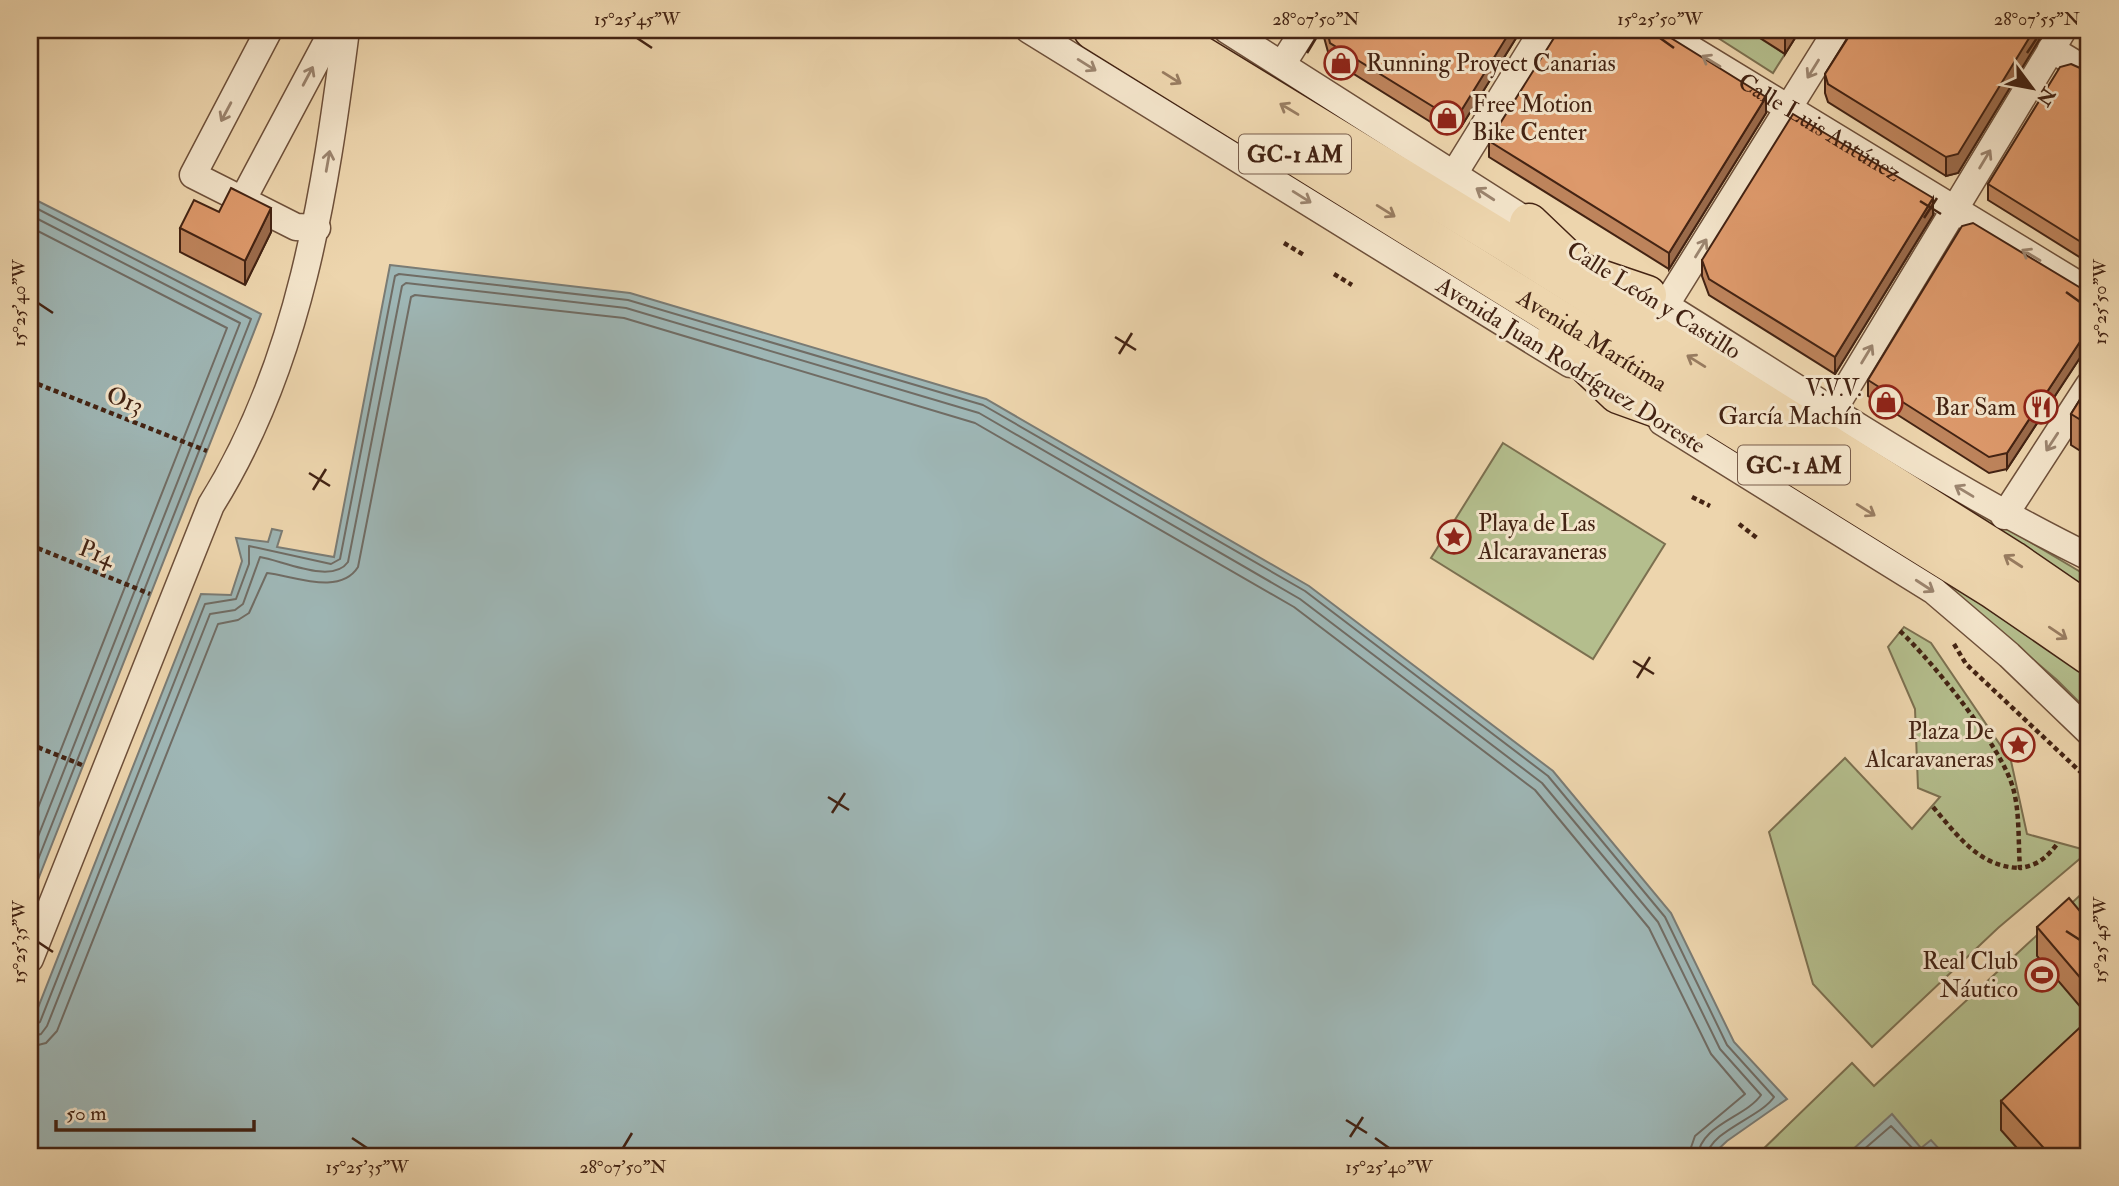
<svg xmlns="http://www.w3.org/2000/svg" width="2119" height="1186" font-family="'IM FELL Double Pica',serif">
  <rect width="100%" height="100%" fill="#edd5ad"/>
  <filter id="stains"><feTurbulence type="fractalNoise" baseFrequency=".00286" numOctaves="4"/><feColorMatrix values="0 0 0 0 .2 0 0 0 0 .09 0 0 0 0 .02 0 0 0 .5 -.17"/></filter>
  <radialGradient id="worn" r=".72"><stop offset=".6" stop-color="#630" stop-opacity="0"/><stop offset="1" stop-color="#630" stop-opacity=".3"/></radialGradient>
  <path fill="#b4be8d" stroke="#7c7050" stroke-width="2" d="M1719 30H1747L1785 54 1773 73 1715 36Z
    M1503 443 1665 544 1593 659 1431 558Z
    M1875 450 2089 577V596Z
    M1838 514 1987 602 2089 675V712L2057 680 1970 605Z
    M1904 627 1931 643 2011 761 2027 834 2089 851 1998 928 1872 1047 1813 984 1769 832 1845 758 1912 829 1940 797 1918 788 1915 709 1888 647Z
    M2089 887V1156H1756L1852 1063 1874 1086Z"/>
  <path fill="#9eb6b5" stroke="#7a7b74" stroke-width="2" d="M30 197 261 314 30 900Z
    M390 265 630 293 986 399 1309 586 1553 771 1671 913 1734 1042 1787 1099 1727 1141 1711 1156H30V1028L201 594 231 595 242 561 236 538 268 542 272 529 282 531 277 547 334 557Z
    M1892 1114 1921 1148 1931 1140 1941 1151 1934 1156H1856L1851 1151Z"/>
  <g fill="none" stroke-linecap="round" stroke-linejoin="round">
    <path stroke="#706c64" stroke-width="2" d="M30 205 251 319 30 880
      M30 215 240 323 30 857
      M30 227 227 328 30 828
      M30 1028 40 1022 205 604 236 599 249 564V546L331 564 340 559 395 276 399 274 628 300 983 405 1305 591 1548 776 1665 917 1727 1045 1774 1097C1761 1117 1710 1131 1707 1156
      M30 1037 41 1034 47 1026 210 614 235 610 243 604 260 557C281 560 332 585 348 562L402 286 406 283 626 308 979 413 1300 599 1542 783 1658 922 1720 1049 1761 1095C1746 1117 1700 1125 1698 1156
      M30 1047 46 1043 57 1031 218 624 238 620 249 613 267 573C294 576 340 596 358 567L411 297 415 295 624 318 975 423 1294 607 1535 790 1649 928 1711 1054 1745 1094 1695 1136 1688 1156
      M1860 1156 1862 1151 1891 1126 1917 1153 1931 1156"/>
    <defs>
      <g id="minor">
        <path d="M269 30 193 175 296 227 317 228"/>
        <path d="M1029 30 1570 364"/>
        <path d="M1227 30 1544 232"/>
        <path id="s1" d="M1660 30 2089 291"/>
        <path d="M2051 49 2089 72"/>
        <path d="M1283 63 1304 30"/>
        <path d="M1454 174 1543 30"/>
        <path d="M242 201 333 30"/>
        <path d="M1634 286C1785 378 1930 479 2089 557"/>
        <path d="M1665 306 1837 30"/>
        <path d="M1832 412 2063 30"/>
        <path d="M1662 422 1934 591 2009 655 2089 732"/>
        <path d="M2004 516 2089 385"/>
        <path d="M30 959 211 505C300 363 325 193 346 30"/>
      </g>
      <g id="highway">
        <path id="s2" d="M1093 30 1993 589 2089 655"/>
        <path d="M1159 30 1514 247 2012 560 2089 613"/>
        <path d="M1529 223 1572 264"/>
        <path d="M1585 274 1647 295"/>
        <path d="M1557 336 1618 394 1693 421"/>
      </g>
    </defs>
    <use href="#minor" stroke="#6e503a" stroke-width="29"/>
    <use href="#highway" stroke="#432313" stroke-width="41"/>
    <path stroke="#432313" stroke-width="4.5" stroke-dasharray="5 3.5" stroke-linecap="butt" d="M1284 243 1304 255
      M1334 274 1352 285
      M30 381 207 451
      M1692 497 1710 506
      M1739 524 1757 538
      M30 545 150 594
      M1900 631C1932 661 2002 747 2013 788 2020 812 2018 843 2020 868 2039 865 2047 857 2058 843
      M1954 644 1966 664 2089 780
      M30 744 82 765
      M1933 807C1958 836 1979 867 2020 868"/>
    <use href="#minor" stroke="#f3e4ca" stroke-width="26"/>
    <use href="#highway" stroke="#edd5ad" stroke-width="38"/>
  </g>
  <path fill="#be845c" stroke="#432313" stroke-width="2" d="M1322 30H1521L1461 127 1445 131 1330 59Z
    M1757 30H1800L1785 54 1757 36Z
    M1851 30H2045L1958 173 1946 176 1828 102 1825 93V74L1851 32Z
    M2083 30H2089V54L2086 51 2083 43Z
    M2089 72V263L1988 200V184Z
    M1766 113 1669 269 1489 157V141Z
    M219 212 271 232 245 285 180 252V228Z
    M1933 215 1835 374 1709 295 1702 276V260Z
    M2089 293V344L2007 469 1989 473 1868 396V380Z
    M2089 385V485L2082 481V452L2071 445V414Z
    M2089 922V1017L2037 956V927Z
    M2001 1101 2089 1156H2024L2001 1130Z"/>
  <path fill="#9b6b4b" stroke="#432313" stroke-width="2" d="M1511 30H1521L1461 127 1445 131V114Z
    M1789 30H1800L1785 54V35Z
    M2034 30H2045L1958 173 1946 176V157Z
    M1766 97V113L1669 269V253Z
    M1933 198V215L1835 374V357Z
    M271 208V232L245 285V261Z
    M2089 328V344L2007 469V453Z"/>
  <path fill="#dd996b" stroke="#432313" stroke-width="2" d="M1327 30H1511L1461 111 1445 114 1330 43Z
    M1559 30H1658L1766 97 1669 253 1489 141Z
    M1776 30H1789L1785 35Z
    M1853 30H2034L1958 154 1946 157 1828 84 1825 74Z
    M2084 30H2089V38L2086 35Z
    M2071 64 2089 72V247L1988 184 2060 67Z
    M1793 114 1933 198 1835 357 1709 279 1702 260Z
    M231 188 271 208 245 261 180 228 194 200 219 212Z
    M1973 223 2089 293V328L2007 453 1989 457 1868 380 1962 226Z
    M2089 385V425L2071 414Z
    M2089 439V454L2082 450Z
    M2069 898 2089 922V988L2037 927Z
    M2089 1019V1156H2051L2001 1101Z"/>
  <defs><path id="oneway-shaft" d="M-6 0H5M1.5-3L5.5 0L1.5 3" fill="none" stroke-width="1.6" stroke-linecap="round" stroke-linejoin="round" transform="scale(1.75)"/></defs>
  <g stroke="#9b846e">
    <use href="#oneway-shaft" transform="translate(1711 61) rotate(-149)"/>
    <use href="#oneway-shaft" transform="translate(1087 65) rotate(32)"/>
    <use href="#oneway-shaft" transform="translate(1813 69) rotate(122)"/>
    <use href="#oneway-shaft" transform="translate(308 76) rotate(-62)"/>
    <use href="#oneway-shaft" transform="translate(226 112) rotate(118)"/>
    <use href="#oneway-shaft" transform="translate(1985 159) rotate(-59)"/>
    <use href="#oneway-shaft" transform="translate(328 161) rotate(-80)"/>
    <use href="#oneway-shaft" transform="translate(1485 194) rotate(-147)"/>
    <use href="#oneway-shaft" transform="translate(1302 197) rotate(32)"/>
    <use href="#oneway-shaft" transform="translate(1701 248) rotate(-58)"/>
    <use href="#oneway-shaft" transform="translate(2031 255) rotate(-149)"/>
    <use href="#oneway-shaft" transform="translate(1867 354) rotate(-59)"/>
    <use href="#oneway-shaft" transform="translate(2052 442) rotate(123)"/>
    <use href="#oneway-shaft" transform="translate(1964 491) rotate(-149)"/>
    <use href="#oneway-shaft" transform="translate(1925 586) rotate(33)"/>
  </g>
  <g stroke="#987c60">
    <use href="#oneway-shaft" transform="translate(1172 78) rotate(32)"/>
    <use href="#oneway-shaft" transform="translate(1289 109) rotate(-149)"/>
    <use href="#oneway-shaft" transform="translate(1386 211) rotate(32)"/>
    <use href="#oneway-shaft" transform="translate(1696 361) rotate(-148)"/>
    <use href="#oneway-shaft" transform="translate(1866 510) rotate(32)"/>
    <use href="#oneway-shaft" transform="translate(2013 561) rotate(-147)"/>
    <use href="#oneway-shaft" transform="translate(2058 633) rotate(34)"/>
  </g>
  <path fill="none" stroke="#432313" stroke-width="2.5" d="M637 38 652 48M1660 38 1674 48M1307 53 1316 38M2027 53 2037 38M1920 201 1941 214M1924 218 1937 198M2066 292 2080 302M38 303 53 313M1115 337 1136 350M1119 354 1132 333M309 473 330 486M313 490 326 469M1633 661 1654 674M1637 678 1650 657M828 797 849 810M832 813 845 793M2066 931 2080 940M38 942 53 952M1346 1120 1367 1133M1350 1137 1363 1117M352 1138 367 1148M1375 1138 1389 1148M623 1148 632 1133"/>
  <defs>
    <symbol id="shop-ring" viewBox="-11 -11 22 22"><circle r="9.5" fill="#f3e4ca" stroke="#8f2418" stroke-width="1.5"/><path d="M-5-2.5h2.3a2.7 3.5 0 0 1 5.4 0H5L5.5 6h-11ZM-1.5-2.5h3a1.5 2.3 0 0 0-3 0Z" fill="#8f2418"/></symbol>
    <symbol id="restaurant-ring" viewBox="-11 -11 22 22"><circle r="9.5" fill="#f3e4ca" stroke="#8f2418" stroke-width="1.5"/><path d="M-5-6h1v4h1v-4h1v4h1v-4h1v5L-1.5 .5V6h-2V.5L-5-1ZM5-6V6H3V1.5H1.5Q1.5-4 5-6Z" fill="#8f2418"/></symbol>
    <symbol id="sight-ring" viewBox="-11 -11 22 22"><circle r="9.5" fill="#f3e4ca" stroke="#8f2418" stroke-width="1.5"/><path d="M0-6L1.8-2.2L6-1.7L2.9 1.2L3.7 5.4L0 3.3L-3.7 5.4L-2.9 1.2L-6-1.7L-1.8-2.2Z" fill="#8f2418"/></symbol>
    <symbol id="stadium-ring" viewBox="-11 -11 22 22"><circle r="9.5" fill="#f3e4ca" stroke="#8f2418" stroke-width="1.5"/><path d="M0-5a6.5 5 0 1 0 0 10a6.5 5 0 1 0 0-10ZM-3.5-1.8h7v3.6h-7Z" fill="#8f2418"/></symbol>
  </defs>
  <g fill-rule="evenodd">
    <use href="#shop-ring" x="1322" y="44" width="38" height="38"/>
    <use href="#shop-ring" x="1428" y="99" width="38" height="38"/>
    <use href="#shop-ring" x="1867" y="383" width="38" height="38"/>
    <use href="#restaurant-ring" x="2022" y="388" width="38" height="38"/>
    <use href="#sight-ring" x="1435" y="518" width="38" height="38"/>
    <use href="#sight-ring" x="1999" y="726" width="38" height="38"/>
    <use href="#stadium-ring" x="2023" y="956" width="38" height="38"/>
  </g>
  <g text-anchor="middle" stroke-width="6" stroke-linejoin="round" paint-order="stroke">
    <g fill="#f3e4ca" stroke="#785d4a" stroke-width="2">
      <rect x="1239" y="134.5" width="112" height="39" rx="5"/>
      <rect x="1738" y="445.5" width="112" height="39" rx="5"/>
    </g>
    <g font-size="23" font-weight="bold" fill="#432313">
      <text x="1295" y="162">GC-1 AM</text>
      <text x="1794" y="473">GC-1 AM</text>
    </g>
    <g font-size="24" fill="#432313" stroke="#f3e4ca" text-anchor="end">
      <text x="1366" y="71" text-anchor="start">Running Proyect Canarias</text>
      <text x="1472" y="112" text-anchor="start">Free Motion<tspan x="1472" dy="28">Bike Center</tspan></text>
      <text x="1862" y="396">V.V.V.<tspan x="1862" dy="28">García Machín</tspan></text>
      <text x="2016" y="415">Bar Sam</text>
      <text x="1478" y="531" text-anchor="start">Playa de Las<tspan x="1478" dy="28">Alcaravaneras</tspan></text>
      <text x="1994" y="739">Plaza De<tspan x="1994" dy="28">Alcaravaneras</tspan></text>
      <text x="2018" y="969">Real Club<tspan x="2018" dy="28">Náutico</tspan></text>
    </g>
    <g font-size="24" fill="#432313" stroke="#f3e4ca">
      <text dy="8" stroke="none"><textPath href="#s1" startOffset="187">Calle Luis Antúnez</textPath></text>
      <text transform="translate(1654 300) rotate(32)" y="8">Calle León y Castillo</text>
      <text dy="8" stroke="none"><textPath href="#s2" startOffset="588">Avenida Marítima</textPath></text>
      <text transform="translate(1571 365) rotate(32)" y="8">Avenida Juan Rodríguez Doreste</text>
      <text transform="translate(125 400) rotate(22)" y="8">O13</text>
      <text transform="translate(97 553) rotate(22)" y="8">P14</text>
    </g>
  </g>
  <rect width="2119" height="1186" fill="none" stroke="#edd5ad" stroke-width="77"/>
  <g transform="translate(2032 88) rotate(122)" stroke="#f3e4ca" stroke-width="5" paint-order="stroke">
  <path d="M0-5L12 26L0 18L-12 26Z" fill="#432313"/>
  <text y="-10" font-size="19" font-weight="bold" text-anchor="middle" fill="#432313">N</text>
  </g>
  <path d="M56 1120v10h198v-10" fill="none" stroke="#432313" stroke-width="3.5"/>
  <text x="66" y="1120" font-size="21" fill="#432313" stroke="#f3e4ca" stroke-width="5" paint-order="stroke">50 m</text>
  <rect x="38" y="38" width="2042" height="1110" fill="none" stroke="#432313" stroke-width="2.5"/>
  <g font-size="18" text-anchor="middle" fill="#432313">
    <text x="637" y="25">15°25'45"W</text>
    <text x="1316" y="25">28°07'50"N</text>
    <text x="1660" y="25">15°25'50"W</text>
    <text x="2037" y="25">28°07'55"N</text>
    <text transform="translate(2100 302) rotate(-90)" y="6">15°25'50"W</text>
    <text transform="translate(19 303) rotate(-90)" y="6">15°25'40"W</text>
    <text transform="translate(2100 940) rotate(-90)" y="6">15°25'45"W</text>
    <text transform="translate(19 942) rotate(-90)" y="6">15°25'35"W</text>
    <text x="367" y="1173">15°25'35"W</text>
    <text x="623" y="1173">28°07'50"N</text>
    <text x="1389" y="1173">15°25'40"W</text>
  </g>
  <rect width="100%" height="100%" filter="url(#stains)"/>
  <rect width="100%" height="100%" fill="url(#worn)"/>
</svg>
